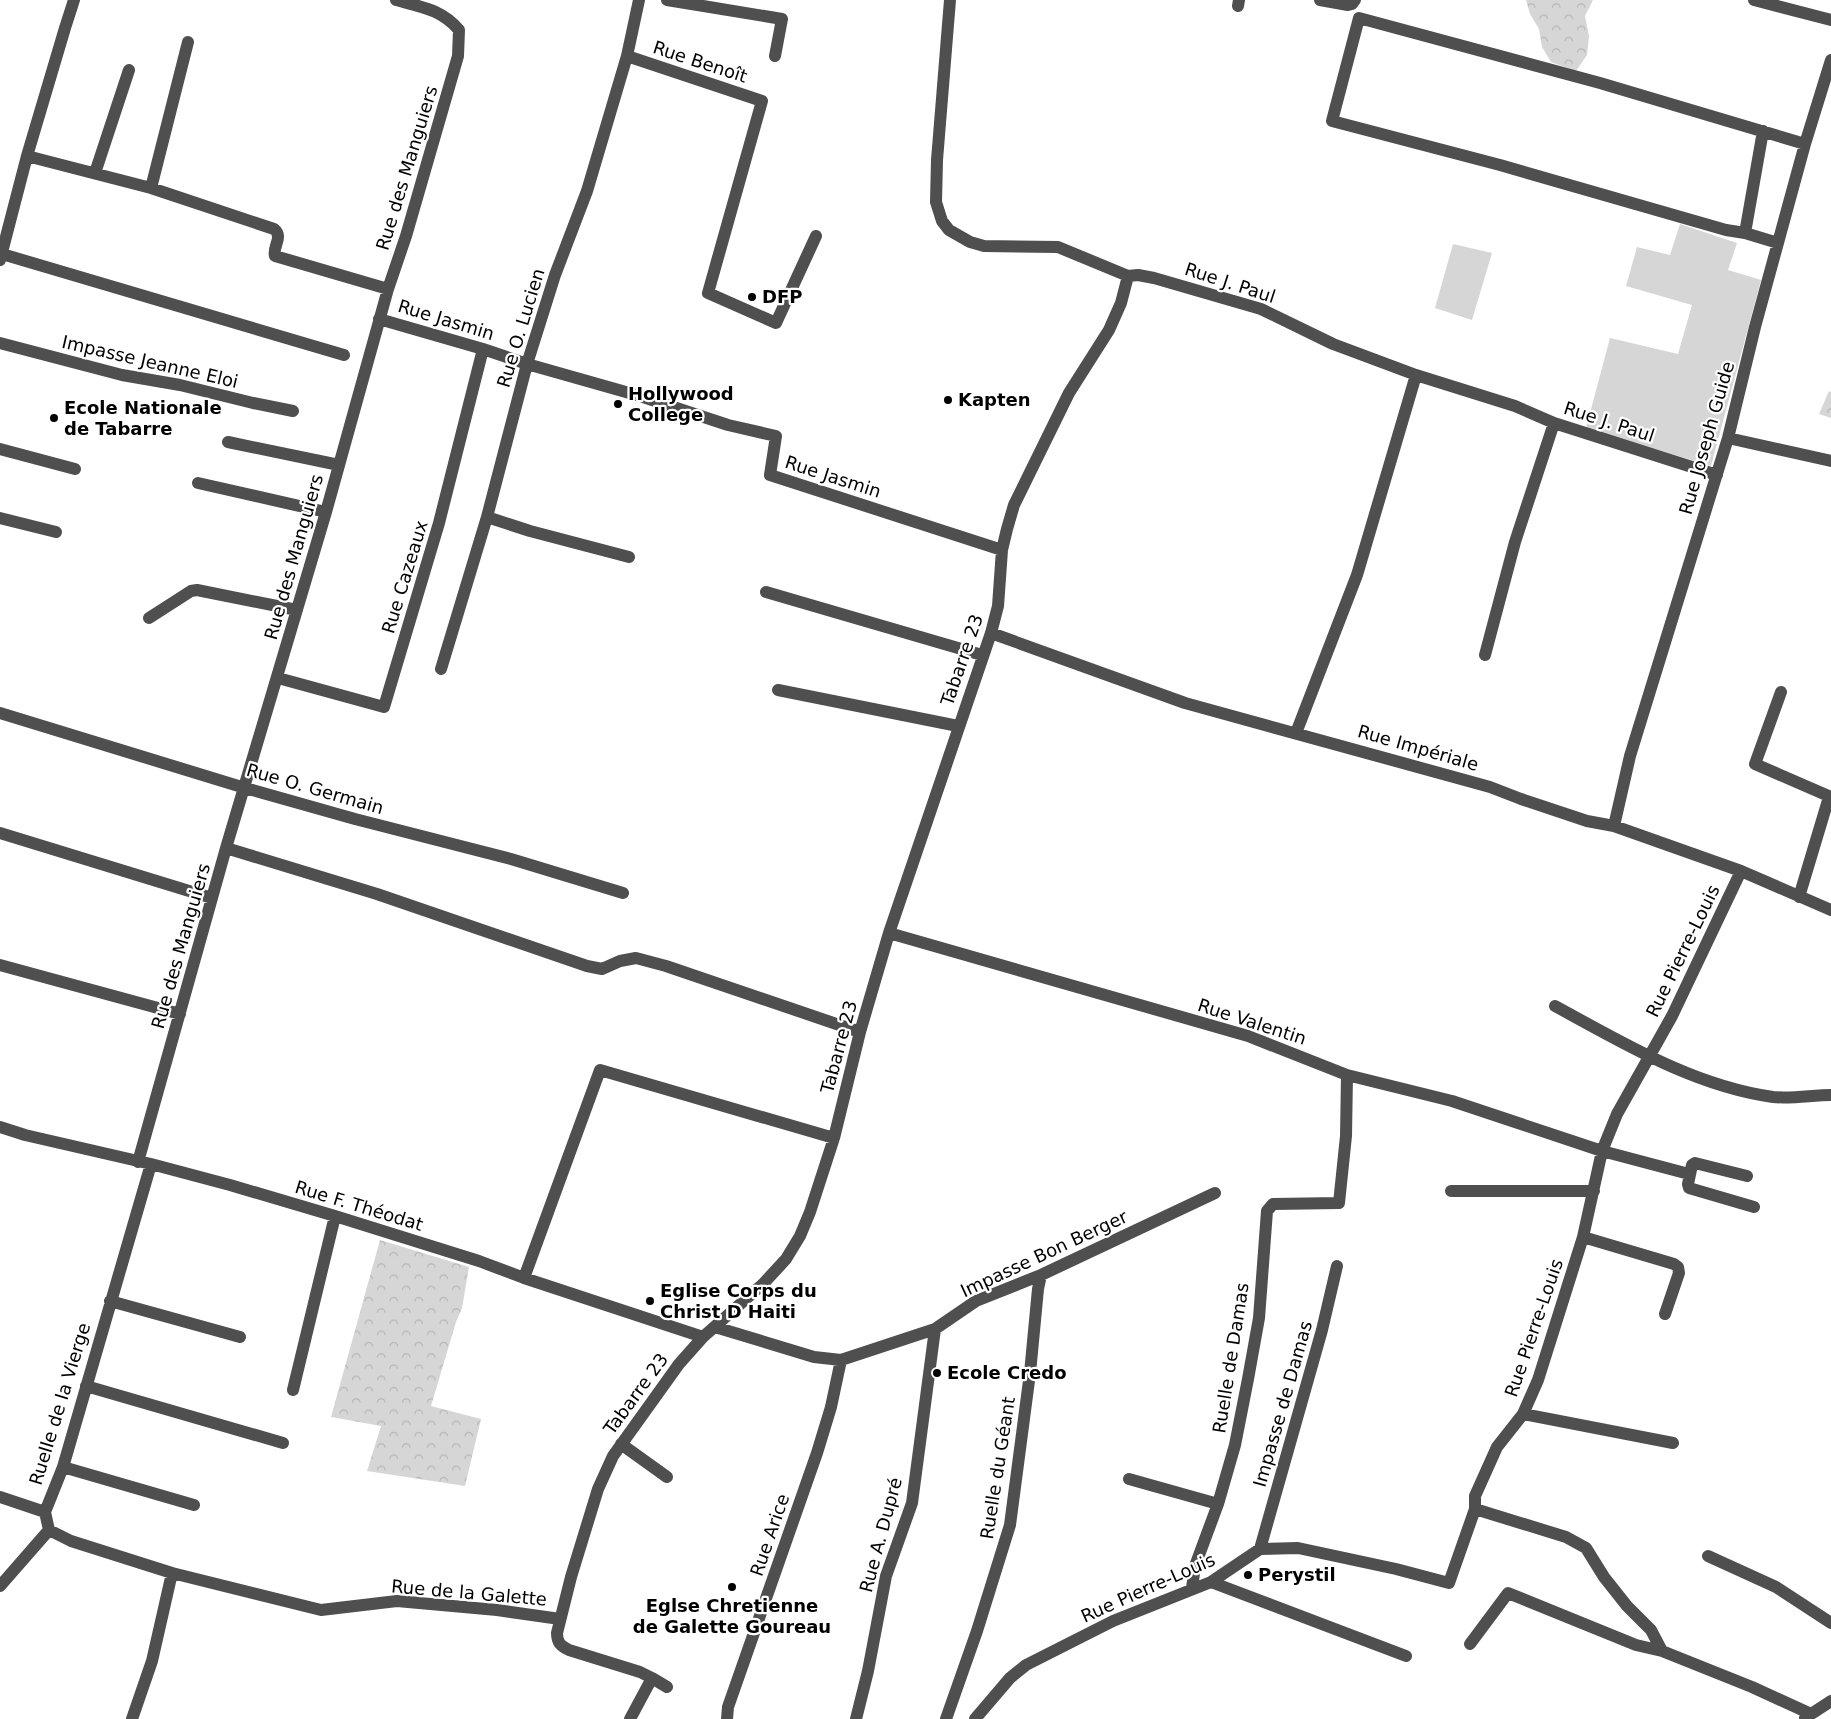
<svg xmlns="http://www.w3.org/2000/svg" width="1831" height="1719" font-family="'DejaVu Sans',sans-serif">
  <defs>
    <pattern id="forest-crowns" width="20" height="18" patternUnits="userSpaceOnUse" patternTransform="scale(1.25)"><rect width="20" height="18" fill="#d6d6d6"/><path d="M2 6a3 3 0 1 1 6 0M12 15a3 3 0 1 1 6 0" fill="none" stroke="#b6b6b6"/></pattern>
  </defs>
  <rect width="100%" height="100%" fill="#fff"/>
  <path fill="#d6d6d6" d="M1680 224 1737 243 1728 270 1761 280 1711 466 1586 428 1610 338 1678 354 1692 305 1626 286 1637 247 1670 255Z
    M1453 244 1492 253 1472 320 1435 308Z"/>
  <path fill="url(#forest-crowns)" d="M1526 0H1593L1585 16 1589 36 1587 55 1576 71 1551 62 1542 47 1539 29 1530 14Z
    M1829 391 1831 392V418L1819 414Z
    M380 1240 469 1267 462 1308 456 1322 431 1406 481 1419 465 1486 367 1471 381 1426 331 1417Z"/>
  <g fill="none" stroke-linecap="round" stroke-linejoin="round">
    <path stroke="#4f4f4f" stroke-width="12" d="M667 0 782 19 775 56
      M950 0 937 160 936 202 942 221 949 230 970 242 984 246 1058 247 1128 276 1138 275 1154 278 1261 309 1333 344 1416 375 1515 406 1554 423 1717 475
      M1320 0 1348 5 1352 4 1355 0
      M1754 0 1831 20
      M1238 6 1239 0
      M627 56 762 101 708 293 776 323 816 236
      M1763 131 1745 233 1726 230 1500 165 1332 121 1359 18 1600 83 1805 144
      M27 156 151 188 274 229C284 237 272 247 275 256L388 289
      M95 173 129 70
      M151 188 188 42
      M1745 233 1778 243
      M2 254 344 355
      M0 260 27 156 65 28 74 0
      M379 319 483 349 527 364 640 396 728 425 776 436 770 475 1002 550
      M0 343 122 375 180 385 253 403 293 411
      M1728 438 1831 461
      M228 442 339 465
      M0 449 75 469
      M198 483 326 512
      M487 517 530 531 629 557
      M0 518 56 532
      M766 592 982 655
      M149 618 191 591 197 590 297 610
      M991 633 1185 703 1490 787 1521 799 1587 821 1614 826 1741 871 1831 910
      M1485 655 1515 542 1554 423
      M441 669 487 517 527 364 555 275 587 191 627 56 639 0
      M278 678 384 707 439 523 483 349
      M778 690 958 726
      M1781 692 1755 764 1831 797
      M0 713 245 788 355 819 511 859 623 893
      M1296 733 1357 575 1416 375
      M1614 826 1630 756 1728 438 1755 327 1805 144 1831 60
      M0 833 212 898
      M226 848 377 894 587 966 602 969 620 961 636 958 666 966 860 1032
      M1799 897 1829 797
      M889 933 1248 1036 1347 1075 1452 1101 1602 1151 1689 1174
      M0 965 180 1014
      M1555 1006C1625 1044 1694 1086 1773 1097 1792 1099 1813 1095 1831 1095
      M0 1127 25 1135 151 1164 230 1185 335 1216 479 1261 524 1278 703 1337
      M138 1162 226 848 326 512 388 289 406 236 458 56 459 30C441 9 421 7 396 0
      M151 1164 63 1467 45 1512 49 1530 71 1541 172 1573
      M1747 1176 1695 1163 1692 1165 1688 1184 1689 1188 1754 1207
      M1451 1191H1594
      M1583 1237 1674 1264 1678 1267 1679 1273 1665 1314
      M524 1278 600 1070 834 1138
      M110 1301 240 1337
      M715 1327 814 1357 841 1360 935 1329 976 1301 1041 1275 1215 1193
      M86 1386 283 1443
      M293 1390 335 1216
      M1523 1414 1673 1443
      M621 1444 667 1477
      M63 1467 194 1505
      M1129 1479 1218 1504
      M0 1497 45 1512
      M1475 1509 1566 1537 1586 1548 1604 1577 1627 1606 1651 1630 1662 1651 1752 1687 1811 1714
      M1260 1549 1322 1330 1337 1266
      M1708 1556 1776 1587 1831 1623
      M1211 1582 1406 1656
      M0 1586 49 1530
      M1192 1588 1195 1566 1218 1504 1235 1445 1248 1379 1259 1318 1267 1211 1273 1204 1339 1203 1346 1136 1347 1075
      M1470 1644 1508 1593 1636 1645 1662 1651
      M652 1678 667 1687
      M1805 1718 1831 1701
      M132 1719 152 1661 172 1573 321 1610 397 1601 497 1610 560 1619
      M630 1719 652 1678 640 1672 569 1650C561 1646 557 1643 557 1633L571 1577 598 1489 613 1456 679 1364 703 1337 763 1284 786 1259 800 1236 810 1212 834 1138 860 1032 889 933 991 633 998 606 1002 550 1007 529 1014 505 1069 393 1109 330 1121 303 1128 276
      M727 1719 728 1707 817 1453 831 1407 841 1360
      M856 1719 868 1671 886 1576 912 1503 935 1329
      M946 1719 977 1631 1010 1525 1030 1373 1038 1289 1041 1275
      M975 1719 1010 1678 1026 1665 1113 1621 1211 1582 1260 1549 1298 1548 1396 1569 1449 1583 1475 1509V1496L1497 1447 1523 1414 1538 1380 1583 1237 1602 1151 1617 1114 1672 1016 1741 871"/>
  </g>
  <g fill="#000" stroke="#fff" stroke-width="2">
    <circle cx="752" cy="297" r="5"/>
    <circle cx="948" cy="400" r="5"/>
    <circle cx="618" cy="404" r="5"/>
    <circle cx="54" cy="418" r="5"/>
    <circle cx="650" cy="1301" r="5"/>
    <circle cx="937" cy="1373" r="5"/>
    <circle cx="1248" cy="1575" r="5"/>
    <circle cx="732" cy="1587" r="5"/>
  </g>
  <g text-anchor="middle" stroke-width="4.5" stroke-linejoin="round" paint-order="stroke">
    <g font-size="18" fill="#000" stroke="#fff">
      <text transform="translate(700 62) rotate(18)" y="6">Rue Benoît</text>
      <text transform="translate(407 168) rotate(-73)" y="6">Rue des Manguiers</text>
      <text transform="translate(1230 283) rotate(18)" y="6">Rue J. Paul</text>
      <text transform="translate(446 320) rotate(17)" y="6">Rue Jasmin</text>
      <text transform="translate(521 328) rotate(-73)" y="6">Rue O. Lucien</text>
      <text transform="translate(150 362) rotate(13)" y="6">Impasse Jeanne Eloi</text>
      <text transform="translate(1609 422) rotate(18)" y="6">Rue J. Paul</text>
      <text transform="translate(1707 438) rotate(-74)" y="6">Rue Joseph Guide</text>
      <text transform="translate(833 477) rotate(18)" y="6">Rue Jasmin</text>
      <text transform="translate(294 557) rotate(-74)" y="6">Rue des Manguiers</text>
      <text transform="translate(405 577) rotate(-73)" y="6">Rue Cazeaux</text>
      <text transform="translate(962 660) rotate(-71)" y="6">Tabarre 23</text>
      <text transform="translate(1418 748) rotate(16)" y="6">Rue Impériale</text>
      <text transform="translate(315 789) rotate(16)" y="6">Rue O. Germain</text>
      <text transform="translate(181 946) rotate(-74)" y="6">Rue des Manguiers</text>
      <text transform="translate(1683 951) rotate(-64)" y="6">Rue Pierre-Louis</text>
      <text transform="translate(1252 1022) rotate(18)" y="6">Rue Valentin</text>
      <text transform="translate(839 1047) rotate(-75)" y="6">Tabarre 23</text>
      <text transform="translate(359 1206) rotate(17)" y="6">Rue F. Théodat</text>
      <text transform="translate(1044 1254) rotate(-25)" y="6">Impasse Bon Berger</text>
      <text transform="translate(1534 1328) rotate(-71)" y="6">Rue Pierre-Louis</text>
      <text transform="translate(1231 1358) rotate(-81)" y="6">Ruelle de Damas</text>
      <text transform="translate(636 1394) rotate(-54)" y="6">Tabarre 23</text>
      <text transform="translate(60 1404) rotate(-73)" y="6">Ruelle de la Vierge</text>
      <text transform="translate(1283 1404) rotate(-74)" y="6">Impasse de Damas</text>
      <text transform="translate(998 1468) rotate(-81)" y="6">Ruelle du Géant</text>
      <text transform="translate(770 1535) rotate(-71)" y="6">Rue Arice</text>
      <text transform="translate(881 1535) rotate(-75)" y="6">Rue A. Dupré</text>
      <text transform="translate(1148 1588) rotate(-24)" y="6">Rue Pierre-Louis</text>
      <text transform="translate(469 1593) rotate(5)" y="6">Rue de la Galette</text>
    </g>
    <g font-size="18" font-weight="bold" fill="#000" stroke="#fff" text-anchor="start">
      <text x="762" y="303">DFP</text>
      <text x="628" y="400">Hollywood<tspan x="628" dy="21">College</tspan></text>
      <text x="958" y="406">Kapten</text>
      <text x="64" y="414">Ecole Nationale<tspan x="64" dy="21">de Tabarre</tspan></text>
      <text x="660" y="1297">Eglise Corps du<tspan x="660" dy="21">Christ D Haiti</tspan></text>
      <text x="947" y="1379">Ecole Credo</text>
      <text x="1258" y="1581">Perystil</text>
      <text x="732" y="1612" text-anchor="middle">Eglse Chretienne<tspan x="732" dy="21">de Galette Goureau</tspan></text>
    </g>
  </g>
</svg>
